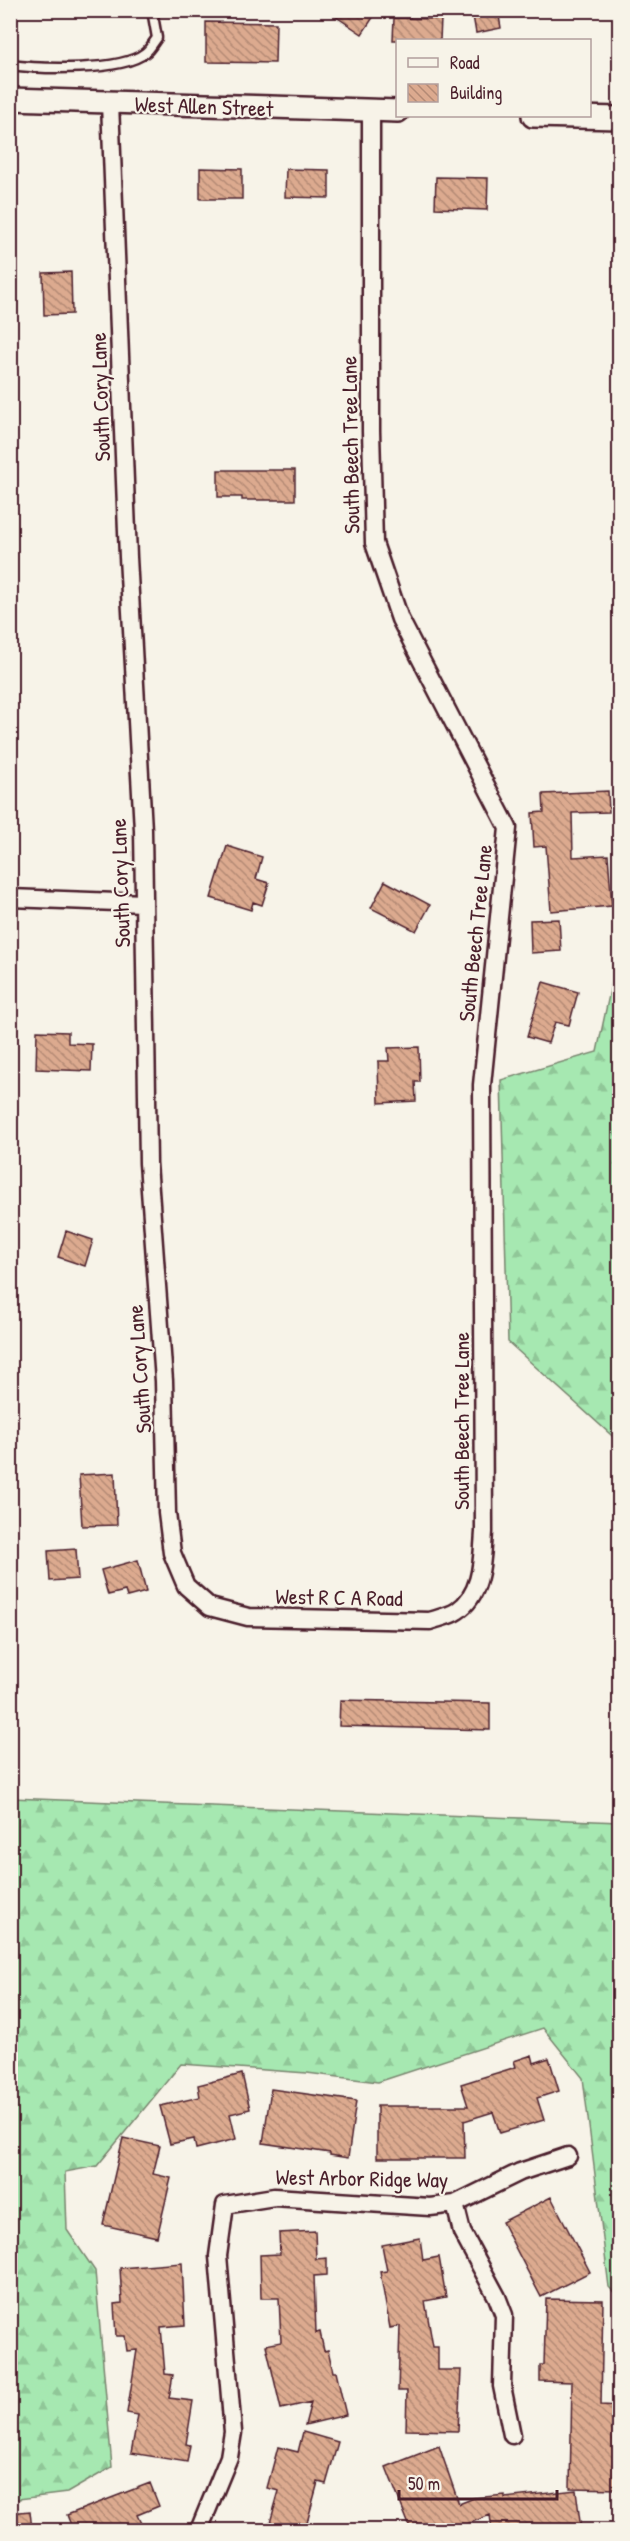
<svg xmlns="http://www.w3.org/2000/svg" width="630" height="2541" font-family="'Patrick Hand',sans-serif">
  <defs>
    <pattern id="forest-firs" width="22" height="20" patternUnits="userSpaceOnUse" patternTransform="scale(1.5)"><rect width="22" height="20" fill="#a6e8b1"/><path d="M5 1l3.5 6h-7zM16 11l3.5 6h-7z" fill="#90c798"/></pattern>
    <pattern id="building-back-hatch" width="6" height="6" patternUnits="userSpaceOnUse" patternTransform="scale(1.5)"><rect width="6" height="6" fill="#dcaa8f"/><path d="M-1 5l2 2M0 0l6 6M5-1l2 2" fill="none" stroke="#b48a75"/></pattern>
  </defs>
  <rect width="100%" height="100%" fill="#f7f3e8"/>
  <filter id="ink" filterUnits="userSpaceOnUse"><feTurbulence type="fractalNoise" baseFrequency=".0167" numOctaves="2"/><feDisplacementMap in="SourceGraphic" scale="12" xChannelSelector="R" yChannelSelector="G"/><feConvolveMatrix kernelMatrix="1 2 1 2 8 2 1 2 1" color-interpolation-filters="sRGB"/></filter>
  <g filter="url(#ink)">
    <path fill="url(#forest-firs)" stroke="#78846e" stroke-width="1.5" d="M616 962H620L619 1442 508 1342 501 1080 597 1052Z
      M11 1798 619 1822V2298L609 2287 583 2078 543 2028 378 2082 307 2073 181 2064 97 2166 65 2172 67 2230 95 2271 112 2467 67 2493 11 2500Z"/>
    <path fill="url(#building-back-hatch)" stroke="#4a1f2b" stroke-width="1.5" d="M326 10H378L362 34Z
      M472 10H498L501 28 476 33Z
      M394 18 441 19 440 40H393Z
      M206 22 276 23 275 63 206 62Z
      M200 168 242 169V199H200Z
      M286 169 329 170V198L285 197Z
      M436 177 488 178 487 210 435 208Z
      M71 272 72 314 44 315 43 273Z
      M218 470H295V500H242V497H218Z
      M608 791 609 812 572 813 573 857 608 855 612 906 551 911 546 846 534 847 532 813 544 812 543 794Z
      M227 846 262 857 256 879 269 883 262 905 253 902 251 910 211 898Z
      M385 881 430 905 416 931 371 908Z
      M559 919 561 951 531 953 530 920Z
      M543 982 578 992 569 1025 555 1022 548 1043 527 1037Z
      M37 1031 68 1032V1043L92 1044 91 1071 36 1069Z
      M419 1047 420 1082H415L416 1101 379 1103 378 1061H389L388 1048Z
      M66 1231 93 1240 85 1266 58 1257Z
      M115 1473 117 1525 82 1526 79 1475Z
      M76 1549 78 1579 50 1581 48 1551Z
      M138 1560 146 1592 127 1597 125 1591 108 1595 101 1570Z
      M340 1700 490 1703V1730L339 1726Z
      M532 2055 534 2063 549 2058 559 2091 537 2098 544 2120 500 2133 493 2112 464 2121 465 2158H377V2106H468L461 2084 516 2067 514 2061Z
      M242 2074 250 2109 230 2114 236 2139 196 2149 194 2139 170 2144 160 2106 200 2097 198 2085Z
      M271 2089 356 2101 348 2158 330 2155V2153L263 2143Z
      M123 2138 160 2146 153 2174 171 2178 157 2237 103 2225Z
      M551 2197 590 2272 541 2297 502 2222Z
      M315 2231 316 2259 327 2258V2275L314 2276 316 2333 320 2332 324 2351 328 2350 333 2372H336L346 2415 305 2425 311 2402 281 2409 266 2345 281 2342 279 2298H261L260 2255 280 2254 279 2233Z
      M420 2238 423 2260 439 2257 446 2297 425 2301 433 2347H438V2370H461L458 2431 406 2430 407 2391H398L400 2326 390 2328 380 2272 387 2271 382 2245Z
      M182 2263 185 2325 161 2327 165 2374 173 2375 169 2398 193 2401 186 2444 190 2445 187 2462 131 2453 138 2415 127 2413 137 2350 127 2351 125 2336H116L114 2304 122 2303 120 2268Z
      M546 2299 603 2300 601 2405 620 2406V2489L570 2488 572 2382 540 2381V2365H544Z
      M303 2432 338 2442 326 2484 318 2482 305 2530H268L279 2491 267 2488 278 2447 298 2452Z
      M439 2446 459 2504 474 2498 505 2495V2498L576 2490 581 2530H492L490 2515 452 2530H411L386 2467Z
      M150 2483 159 2506 137 2515 144 2530H73L67 2515Z
      M30 2511 32 2530H10V2513Z"/>
    <g fill="none" stroke-linecap="round" stroke-linejoin="round">
      <defs>
        <path id="service" d="M10 65C40 69 121 72 145 53 150 49 153 43 157 38L152 10"/>
        <path id="minor" d="M110 103 128 557 143 830 148 1163 164 1381 167 1513 172 1553 186 1586 210 1607 248 1617 430 1621C438 1618 450 1616 457 1611 483 1594 482 1558 484 1532L482 1085 508 828 400 619 374 543 371 431V111
          M10 898 144 903
          M455 2204 462 2232 497 2297 504 2315 502 2386 512 2435
          M199 2530 229 2457 233 2432 218 2256 225 2205 274 2197 430 2207 455 2204 520 2172 568 2156"/>
        <path id="tertiary" d="M10 99 398 111
          M533 116 620 118"/>
      </defs>
      <use href="#service" stroke="#4a1f2b" stroke-width="13"/>
      <use href="#minor" stroke="#4a1f2b" stroke-width="21"/>
      <use href="#tertiary" stroke="#4a1f2b" stroke-width="26"/>
      <use href="#service" stroke="#f7f3e8" stroke-width="8"/>
      <use href="#minor" stroke="#f7f3e8" stroke-width="16"/>
      <use href="#tertiary" stroke="#f7f3e8" stroke-width="21"/>
    </g>
  </g>
  <g text-anchor="middle" stroke-width="4.5" stroke-linejoin="round" paint-order="stroke">
    <g font-size="22" fill="#4a1f2b" stroke="#f7f3e8">
      <text transform="translate(204 106) rotate(2)" y="8">West Allen Street</text>
      <text transform="translate(100 397) rotate(-92)" y="8">South Cory Lane</text>
      <text transform="translate(350 445) rotate(-91)" y="8">South Beech Tree Lane</text>
      <text transform="translate(120 883) rotate(-92)" y="8">South Cory Lane</text>
      <text transform="translate(475 933) rotate(-84)" y="8">South Beech Tree Lane</text>
      <text transform="translate(139 1369) rotate(-94)" y="8">South Cory Lane</text>
      <text transform="translate(461 1421) rotate(-90)" y="8">South Beech Tree Lane</text>
      <text transform="translate(339 1597) rotate(1)" y="8">West R C A Road</text>
      <text transform="translate(362 2178) rotate(1)" y="8">West Arbor Ridge Way</text>
    </g>
  </g>
  <rect width="630" height="2541" fill="none" stroke="#f7f3e8" stroke-width="36"/>
  <rect x="18" y="18" width="594" height="2505" fill="none" stroke="#4a1f2b" stroke-width="2" filter="url(#ink)"/>
  <rect x="396" y="39" width="195" height="78" fill="#f7f3e8" stroke="#b29e9c" stroke-width="1.5"/>
  <rect x="408" y="58" width="30" height="9" fill="#f7f3e8" stroke="#b29e9c" stroke-width="1.5"/>
  <text x="450" y="69" font-size="18" fill="#4a1f2b">Road</text>
  <rect x="408" y="84" width="30" height="18" fill="url(#building-back-hatch)" stroke="#b29e9c" stroke-width="1.5"/>
  <text x="450" y="99" font-size="18" fill="#4a1f2b">Building</text>
  <path d="M399 2490v9h158v-9" fill="none" stroke="#4a1f2b" stroke-width="3"/>
  <text x="408" y="2490" font-size="18" fill="#4a1f2b" stroke="#f7f3e8" stroke-width="4.5" paint-order="stroke">50 m</text>
</svg>
